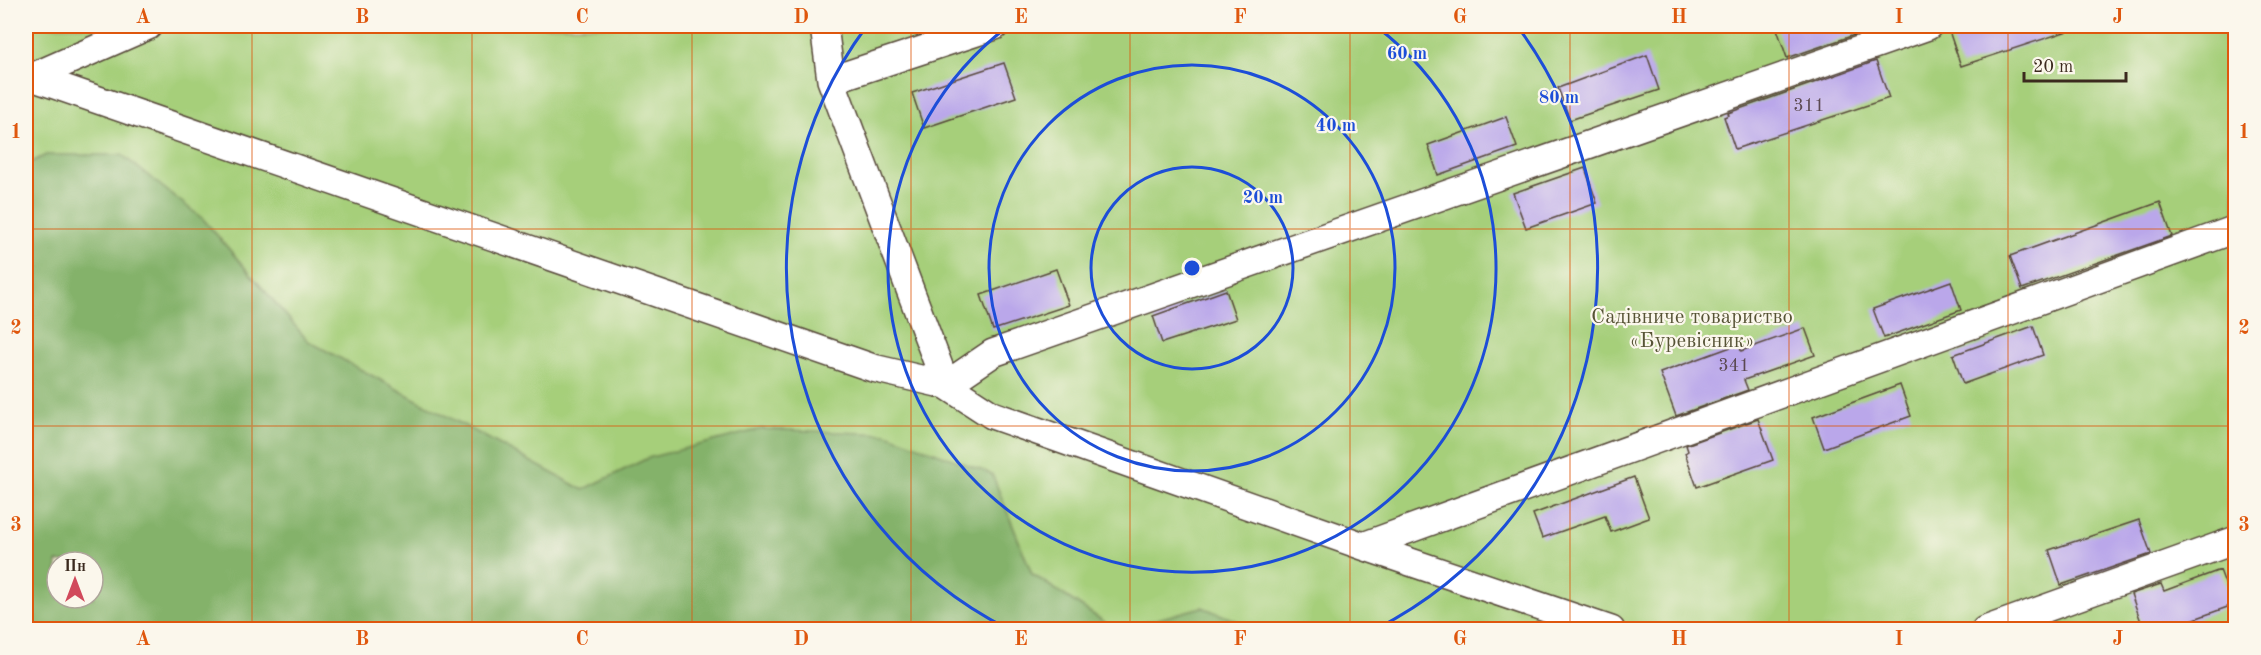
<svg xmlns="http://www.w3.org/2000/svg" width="2261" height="655" font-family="'Old Standard TT',serif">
  <rect width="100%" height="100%" fill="#fbf7ec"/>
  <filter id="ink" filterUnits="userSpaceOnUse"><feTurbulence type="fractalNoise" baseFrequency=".0167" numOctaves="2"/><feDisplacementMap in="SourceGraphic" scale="12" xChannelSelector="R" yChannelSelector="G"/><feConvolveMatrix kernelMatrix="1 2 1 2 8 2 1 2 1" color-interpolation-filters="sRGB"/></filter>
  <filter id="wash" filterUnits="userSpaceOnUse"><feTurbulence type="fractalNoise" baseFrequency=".008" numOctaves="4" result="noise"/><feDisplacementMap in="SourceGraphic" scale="24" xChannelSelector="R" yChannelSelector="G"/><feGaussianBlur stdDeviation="1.35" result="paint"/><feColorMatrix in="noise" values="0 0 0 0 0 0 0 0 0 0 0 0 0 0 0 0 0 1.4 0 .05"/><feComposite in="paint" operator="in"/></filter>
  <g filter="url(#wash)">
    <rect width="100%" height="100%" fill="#f1e9d0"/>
    <path fill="#a6cf7a" stroke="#707c4c" stroke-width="1.5" d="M26 26H2235V629L1257 630 1202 607 1122 629H1115L1032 574 992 474 648 458 583 490 308 341 203 219 46 155 26 165Z"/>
    <path fill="#84b26a" stroke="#606e44" stroke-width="1.5" fill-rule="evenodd" d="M46 155H122L203 219 308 341 583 490 648 458 761 429 887 434 992 474 1032 574 1115 629H26V165ZM57 562H93V598H57Z
      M1202 607 1257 629H1122Z"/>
    <g id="blocks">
      <path fill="#baa7ea" d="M1776 26H1864L1866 31 1787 58Z
        M1966 26H2067L2068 31 1961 66 1949 31Z
        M1647 55 1659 90 1570 120 1558 88Z
        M1876 61 1889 98 1735 149 1724 117 1729 115 1728 113Z
        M1004 63 1016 97 924 128 912 93Z
        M1506 117 1517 147 1438 175 1428 145Z
        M1585 168 1597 203 1526 228 1513 193Z
        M2160 202 2172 236 2022 289 2010 256Z
        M1056 269 1069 305 993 330 981 295Z
        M1951 281 1961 310 1884 338 1873 309Z
        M1226 290 1236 319 1162 343 1153 316Z
        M2033 326 2043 355 1963 384 1953 355Z
        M1805 328 1815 355 1744 380 1748 390 1676 416 1660 373 1739 344 1741 351Z
        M1900 385 1911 416 1824 448 1813 417Z
        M1758 419 1773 460 1697 487 1685 453 1688 451 1686 445Z
        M1634 477 1649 518 1611 532 1605 516 1542 538 1533 514Z
        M2139 520 2151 554 2061 585 2049 550Z
        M2220 570 2233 605 2164 630H2144L2131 594 2161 584 2164 591Z"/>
    </g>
  </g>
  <g filter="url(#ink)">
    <use href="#blocks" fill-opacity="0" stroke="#564739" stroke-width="1.5"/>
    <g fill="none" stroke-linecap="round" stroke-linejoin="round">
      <defs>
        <path id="street" d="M824 26 831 80 946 385 993 353 1928 26
          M26 75 873 368 946 385 992 415 1363 546 1611 630
          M32 77 148 26
          M831 80 995 26
          M1363 546 2236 229
          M1985 630 2236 540"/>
      </defs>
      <use href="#street" stroke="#564739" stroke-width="30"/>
      <use href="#street" stroke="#fff" stroke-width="27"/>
    </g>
  </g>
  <path fill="none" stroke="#df570d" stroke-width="1.5" stroke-opacity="0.55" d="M252 26V630M472 26V630M692 26V630M911 26V630M1130 26V630M1350 26V630M1570 26V630M1789 26V630M2008 26V630M26 229H2236M26 426H2236"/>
  <g fill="none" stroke="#1d4ed8" stroke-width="3">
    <circle cx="1192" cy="268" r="101"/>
    <circle cx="1192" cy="268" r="203"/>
    <path d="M1377 27A304 304 0 1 1 1007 27"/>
    <path d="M1008 629A405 405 0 0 1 866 27M1518 27A405 405 0 0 1 1376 629"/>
  </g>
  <g text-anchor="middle" stroke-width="4.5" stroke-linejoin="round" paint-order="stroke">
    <g font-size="18" fill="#5b4951">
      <text x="1809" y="111">311</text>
      <text x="1734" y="371">341</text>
    </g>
    <g font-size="21" fill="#565335" stroke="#fbf7ec">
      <text x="1692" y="323">Садівниче товариство<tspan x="1692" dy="24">«Буревісник»</tspan></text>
    </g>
  </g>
  <circle cx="1192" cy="268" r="9" fill="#1d4ed8" stroke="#fbf7ec" stroke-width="3"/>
  <g font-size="18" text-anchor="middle" font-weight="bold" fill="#1d4ed8" stroke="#fbf7ec" stroke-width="4.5" stroke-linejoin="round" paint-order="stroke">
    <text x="1407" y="59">60 m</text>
    <text x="1559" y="103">80 m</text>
    <text x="1336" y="131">40 m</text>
    <text x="1263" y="203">20 m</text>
  </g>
  <rect width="2261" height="655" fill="none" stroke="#fbf7ec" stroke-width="66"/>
  <g transform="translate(75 580)"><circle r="28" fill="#fbf7ec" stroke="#aea59a" stroke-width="1.5"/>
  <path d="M0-4.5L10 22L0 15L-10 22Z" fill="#d1495b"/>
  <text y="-9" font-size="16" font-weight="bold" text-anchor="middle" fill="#3b2a1e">Пн</text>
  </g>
  <path d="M2024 72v9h102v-9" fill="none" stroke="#3b2a1e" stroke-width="3"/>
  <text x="2033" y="72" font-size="18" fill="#3b2a1e" stroke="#fbf7ec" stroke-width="4.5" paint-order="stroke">20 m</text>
  <rect x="33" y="33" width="2195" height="589" fill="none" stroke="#df570d" stroke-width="2"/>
  <g font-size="20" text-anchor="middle" font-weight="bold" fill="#df570d">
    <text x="143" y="23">A</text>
    <text x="362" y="23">B</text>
    <text x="582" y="23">C</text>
    <text x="801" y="23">D</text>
    <text x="1021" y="23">E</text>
    <text x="1240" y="23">F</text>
    <text x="1460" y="23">G</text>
    <text x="1679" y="23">H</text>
    <text x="1899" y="23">I</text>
    <text x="2118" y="23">J</text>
    <text x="16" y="138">1</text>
    <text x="2244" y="138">1</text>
    <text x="16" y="334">2</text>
    <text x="2244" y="334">2</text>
    <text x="16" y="531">3</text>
    <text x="2244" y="531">3</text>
    <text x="143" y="645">A</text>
    <text x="362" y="645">B</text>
    <text x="582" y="645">C</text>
    <text x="801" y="645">D</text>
    <text x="1021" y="645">E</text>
    <text x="1240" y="645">F</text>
    <text x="1460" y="645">G</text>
    <text x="1679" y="645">H</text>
    <text x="1899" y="645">I</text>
    <text x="2118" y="645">J</text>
  </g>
</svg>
